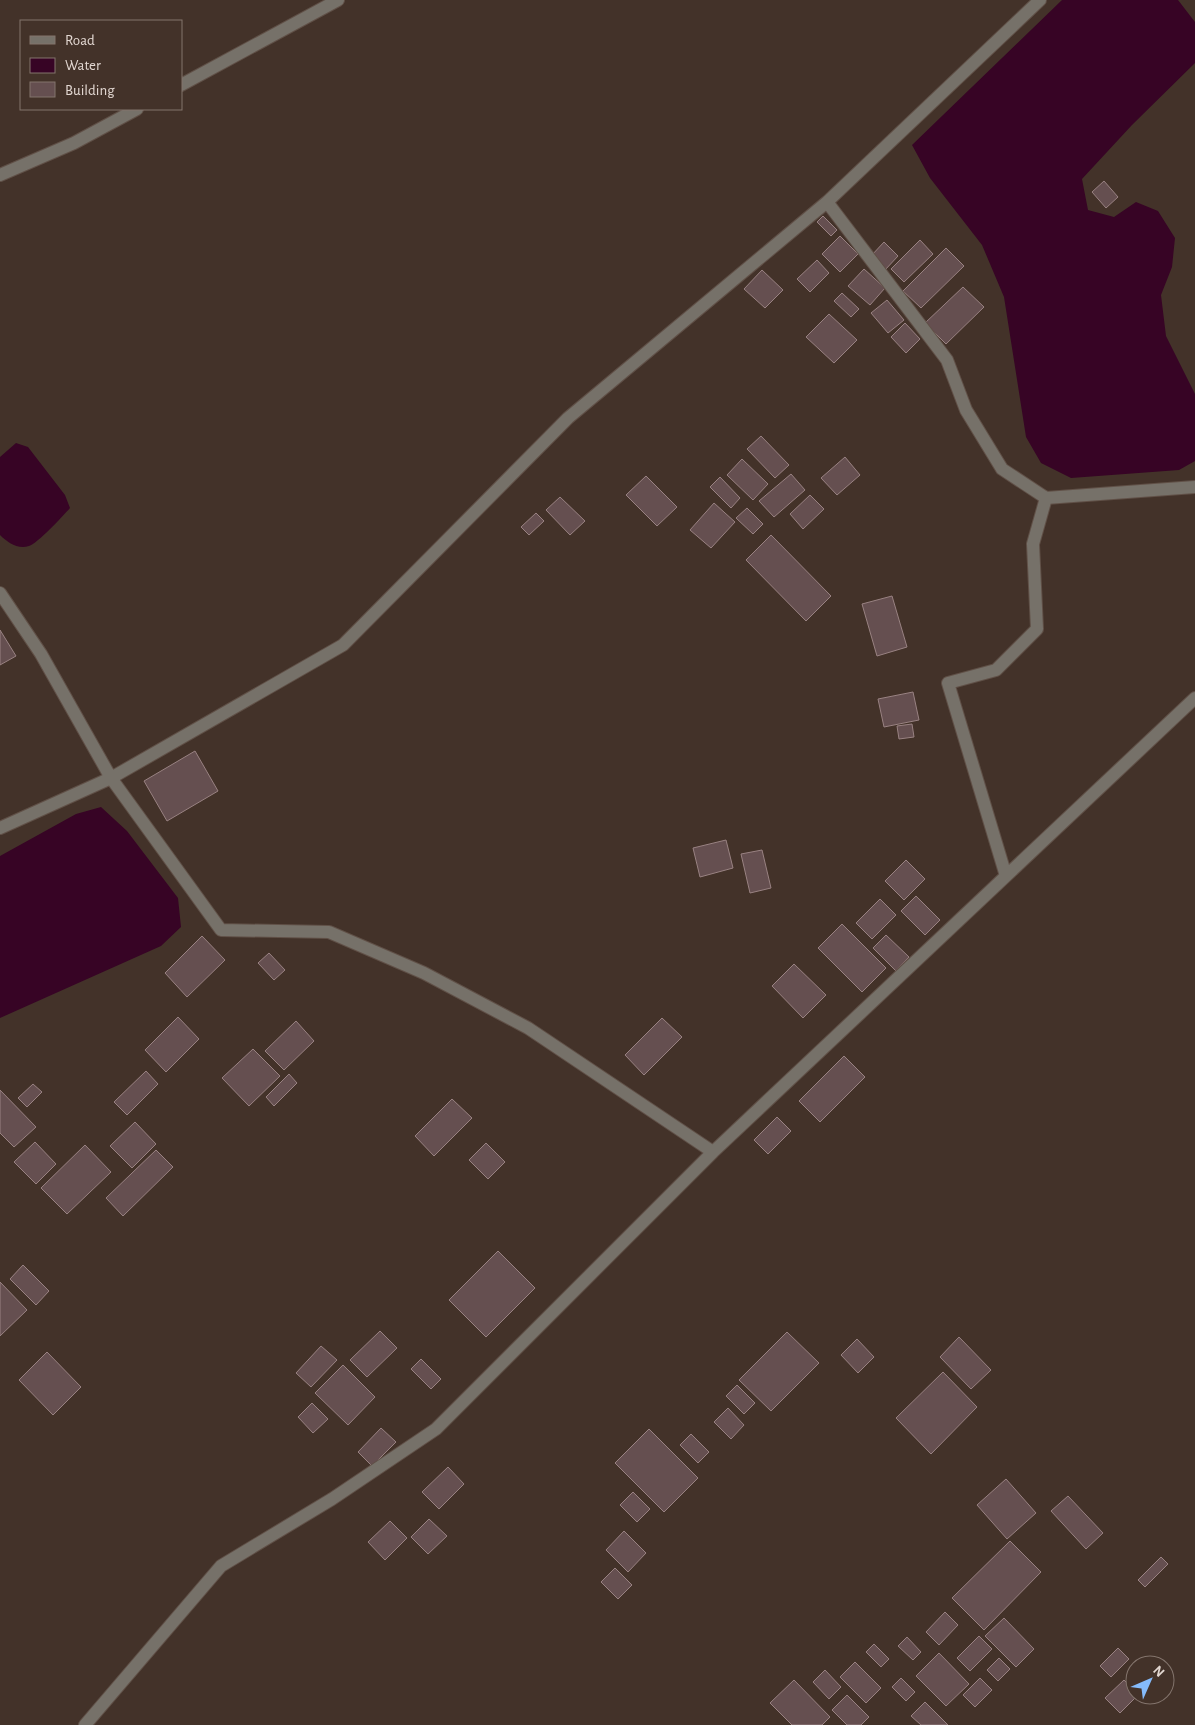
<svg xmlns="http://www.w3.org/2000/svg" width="1195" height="1725" font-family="'Alegreya Sans',sans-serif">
  <rect width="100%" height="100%" fill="#433229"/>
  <path fill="#370425" d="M1062 0H1178L1195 22V63L1132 125 1082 179 1088 210 1114 217 1136 202 1158 211 1175 238 1172 267 1161 295 1166 336 1195 394V461L1179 470 1071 478 1041 463 1026 437 1004 297 982 245 930 178 912 145Z
    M16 443 28 447 65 495 70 508C62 517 38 543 29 546 18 550 7 542 0 535V457Z
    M101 807 127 831 178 898 181 927 161 946 0 1018V856L76 814Z"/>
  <path fill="#654f50" stroke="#998282" d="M1104 181 1118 197 1106 208 1092 192Z
    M823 216 837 230 831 236 817 222Z
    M840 236 858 254 840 272 822 254Z
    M920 240 933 254 904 282 891 269Z
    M884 242 898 256 885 270 871 256Z
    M946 248 964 266 921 308 903 291Z
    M817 260 829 273 810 292 797 279Z
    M864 269 885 288 870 305 848 286Z
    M762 270 783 290 765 308 744 289Z
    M963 287 984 307 946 344 925 323Z
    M842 293 859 309 851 317 834 301Z
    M887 300 904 320 888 333 871 313Z
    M829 314 857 340 834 363 806 337Z
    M905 323 920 339 906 353 891 337Z
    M761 436 789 465 775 478 747 449Z
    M845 457 860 475 837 495 821 478Z
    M742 459 768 484 753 500 727 475Z
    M791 474 805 490 774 517 759 501Z
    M646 476 677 507 657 526 626 495Z
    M720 477 740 498 731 508 710 487Z
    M810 495 824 509 803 529 790 514Z
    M560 497 585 521 570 535 546 510Z
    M714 503 735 522 711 548 690 530Z
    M747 508 763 524 753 534 736 518Z
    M536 513 544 521 529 535 521 527Z
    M771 535 831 596 806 621 746 560Z
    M892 596 907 647 877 656 862 604Z
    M0 630 16 656 0 665Z
    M913 692 919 720 884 727 878 699Z
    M912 724 914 737 899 739 897 726Z
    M195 751 218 791 167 821 144 781Z
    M726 840 733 868 700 877 693 848Z
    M762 850 771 888 750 893 741 854Z
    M906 860 925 879 904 900 885 881Z
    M916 896 940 920 925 935 901 911Z
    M880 899 896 915 872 939 856 923Z
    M842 924 886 968 862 992 818 948Z
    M886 935 909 957 896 971 873 948Z
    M202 936 225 960 187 997 165 973Z
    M269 953 285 970 274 980 258 963Z
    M794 964 826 995 803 1018 772 986Z
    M178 1017 199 1039 166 1072 145 1050Z
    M662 1018 682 1037 644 1075 625 1055Z
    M296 1021 314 1041 284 1070 265 1051Z
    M253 1049 280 1076 249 1106 222 1078Z
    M844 1056 865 1077 820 1122 799 1101Z
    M146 1071 158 1084 127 1115 114 1102Z
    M289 1074 297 1083 274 1106 266 1097Z
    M33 1084 42 1092 27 1107 18 1098Z
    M0 1090 36 1127 14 1147 0 1133Z
    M452 1099 472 1118 434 1156 415 1136Z
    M777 1117 791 1131 768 1154 754 1140Z
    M135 1122 156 1144 132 1168 110 1146Z
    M35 1142 56 1164 36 1184 14 1162Z
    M486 1143 505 1162 488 1179 469 1160Z
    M85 1145 111 1172 67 1214 41 1188Z
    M156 1150 173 1167 123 1216 106 1198Z
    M498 1251 535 1288 486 1337 449 1300Z
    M23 1265 49 1291 36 1305 10 1279Z
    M0 1282 27 1310 0 1336Z
    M380 1331 397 1348 367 1377 350 1360Z
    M787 1332 819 1363 771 1411 739 1380Z
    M959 1337 991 1370 971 1389 940 1357Z
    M857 1339 874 1357 858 1373 841 1355Z
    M321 1346 337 1360 311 1387 296 1373Z
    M47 1352 81 1387 53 1415 19 1380Z
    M421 1359 441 1379 431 1389 411 1369Z
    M343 1365 375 1397 348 1425 315 1393Z
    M943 1372 977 1407 931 1454 896 1418Z
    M737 1385 755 1403 744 1414 726 1396Z
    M312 1403 328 1419 313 1433 298 1417Z
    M728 1408 744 1425 731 1439 714 1422Z
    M381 1428 396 1442 372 1466 358 1452Z
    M649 1429 698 1478 664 1512 615 1463Z
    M691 1434 709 1452 698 1463 680 1445Z
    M448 1467 464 1484 439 1509 422 1492Z
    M1006 1479 1036 1513 1007 1539 977 1505Z
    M633 1492 650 1509 637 1522 620 1505Z
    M1068 1496 1103 1533 1086 1549 1051 1511Z
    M429 1519 447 1536 428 1554 411 1537Z
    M390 1521 407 1538 385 1560 368 1542Z
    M624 1531 646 1553 628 1572 606 1550Z
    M1010 1541 1041 1572 984 1630 952 1598Z
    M1161 1557 1168 1564 1145 1587 1138 1580Z
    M615 1568 632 1585 618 1599 601 1582Z
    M945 1612 958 1625 939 1645 926 1632Z
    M1004 1618 1034 1649 1016 1667 985 1636Z
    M979 1636 992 1649 970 1671 957 1658Z
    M907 1637 921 1652 913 1660 898 1646Z
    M874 1644 889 1659 881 1667 866 1652Z
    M1118 1648 1129 1659 1111 1677 1100 1666Z
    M939 1653 969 1684 946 1706 916 1676Z
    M999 1658 1010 1669 998 1681 987 1670Z
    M855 1662 881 1688 866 1703 840 1677Z
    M825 1670 841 1687 829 1699 813 1682Z
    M901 1678 915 1692 906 1701 892 1687Z
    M980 1678 992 1690 975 1707 963 1695Z
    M794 1680 830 1717 822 1725H792L770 1703Z
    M1124 1680 1135 1691V1695H1138L1120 1713 1105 1698Z
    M847 1695 869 1717 861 1725H847L832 1710Z
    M925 1702 948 1725H921L911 1716Z"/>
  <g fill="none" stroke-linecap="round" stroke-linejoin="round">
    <defs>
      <path id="minor" d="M181 85 338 0
        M0 175 74 143 137 109
        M827 202 947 360 966 410 1002 469 1046 498
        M0 593 41 654 111 778 221 930 329 932 424 973 528 1028 713 1152
        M0 828 111 778 343 645 568 418 827 202 1040 0
        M1006 876 948 683 996 670 1037 629 1033 544 1046 498 1195 487
        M85 1725 221 1566 332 1499 436 1429 713 1152 1195 698"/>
    </defs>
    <use href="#minor" stroke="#605047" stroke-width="14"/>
    <use href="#minor" stroke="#767169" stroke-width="12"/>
  </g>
  <rect x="20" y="20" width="162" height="90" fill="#433229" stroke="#83746c"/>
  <rect x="30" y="36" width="25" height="8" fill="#767169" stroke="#83746c"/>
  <text x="65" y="45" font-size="15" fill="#e2d7d1">Road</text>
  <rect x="30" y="58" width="25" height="15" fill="#370425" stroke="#83746c"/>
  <text x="65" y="70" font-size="15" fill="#e2d7d1">Water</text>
  <rect x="30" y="82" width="25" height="15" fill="#654f50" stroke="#83746c"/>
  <text x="65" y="95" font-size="15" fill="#e2d7d1">Building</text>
  <g transform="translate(1150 1680) rotate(45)"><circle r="24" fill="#433229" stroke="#83746c"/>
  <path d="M0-4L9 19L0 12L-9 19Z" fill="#85bbfb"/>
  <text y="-8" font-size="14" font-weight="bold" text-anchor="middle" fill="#e2d7d1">N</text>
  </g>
</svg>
